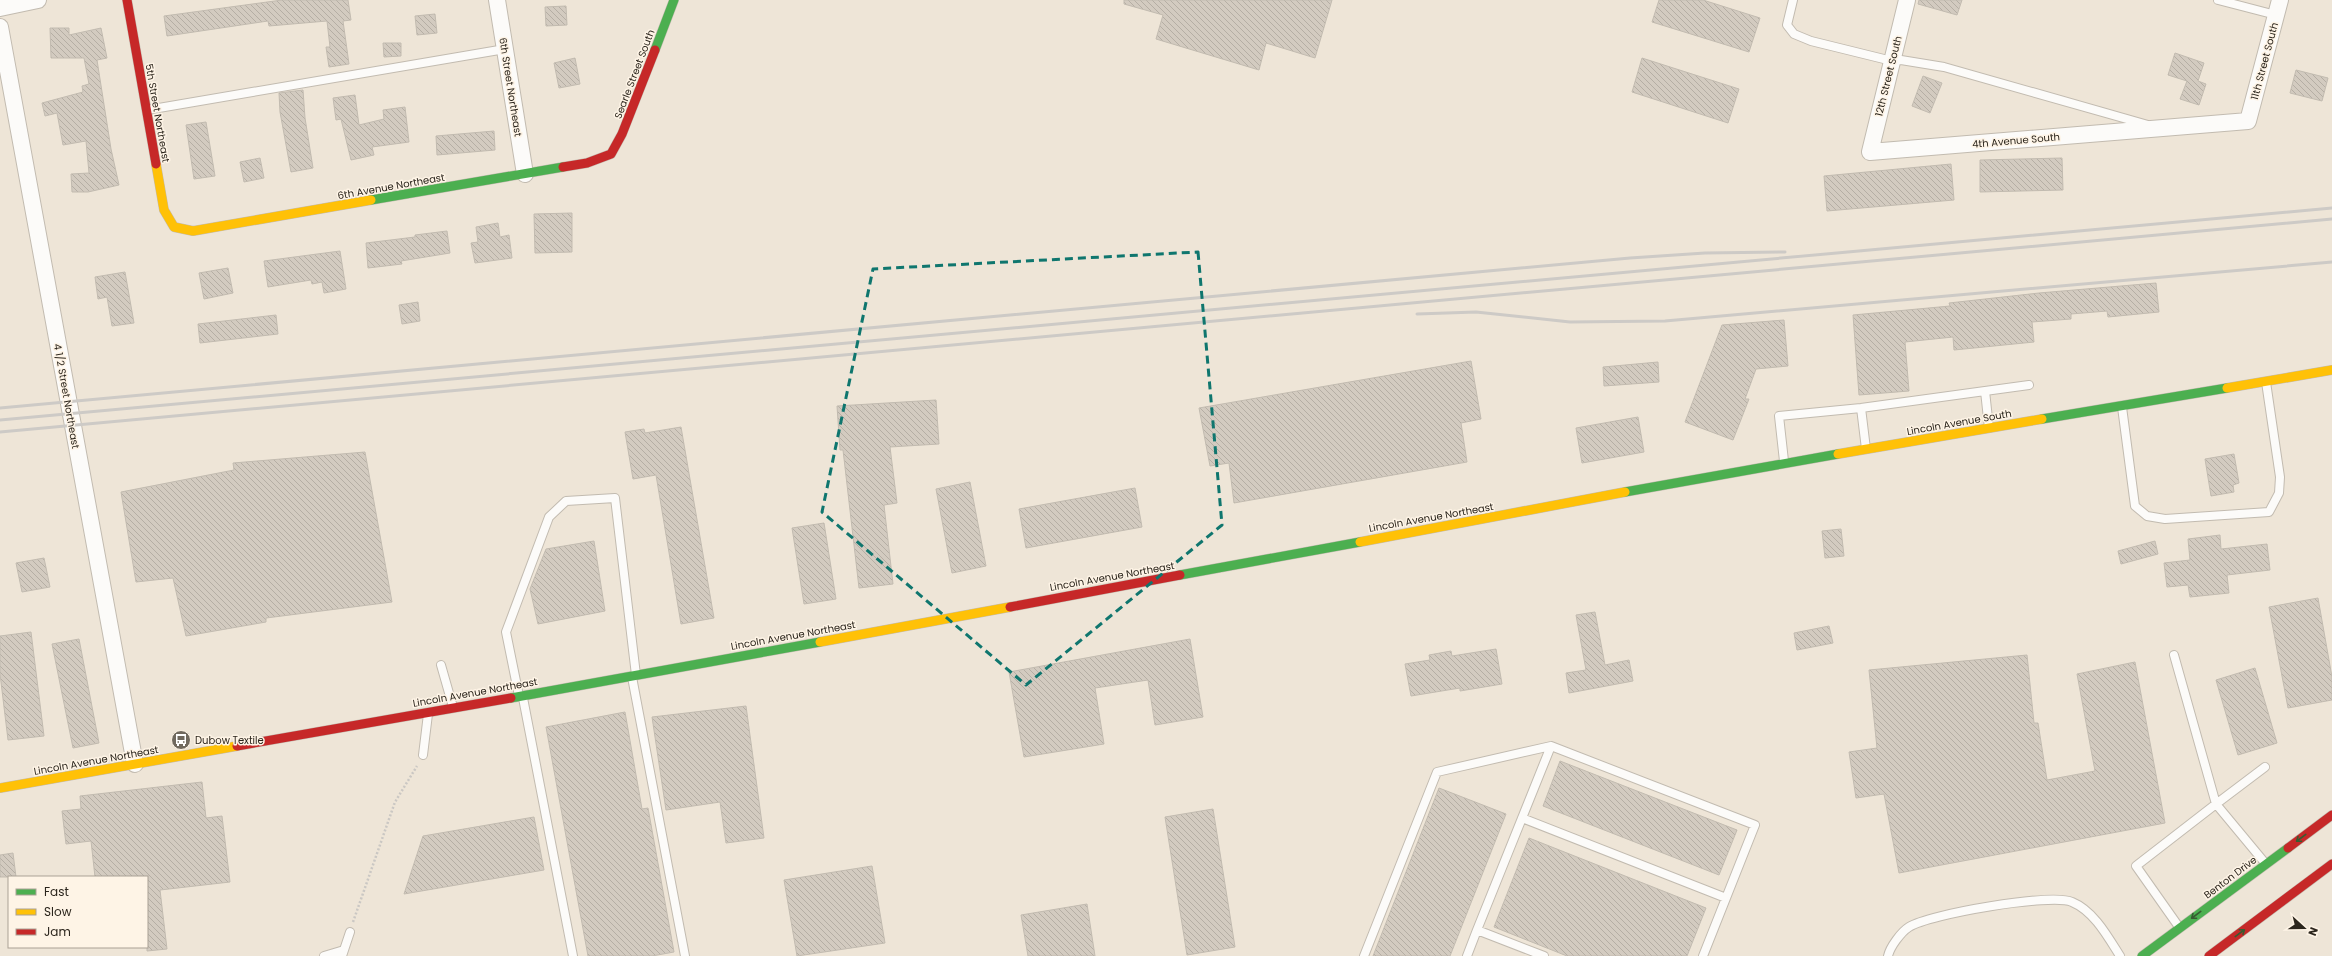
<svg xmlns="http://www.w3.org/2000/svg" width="2332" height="956" font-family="Poppins,sans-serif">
  <defs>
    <pattern id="building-back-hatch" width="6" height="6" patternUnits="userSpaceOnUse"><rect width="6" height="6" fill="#d3cbc0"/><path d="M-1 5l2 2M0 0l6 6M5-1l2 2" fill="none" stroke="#b5aea4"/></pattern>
  </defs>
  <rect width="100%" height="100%" fill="#eee5d7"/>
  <path fill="url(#building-back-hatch)" stroke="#c2bbb0" d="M282 0H348L351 20 343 21 349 64 329 67 326 47H330L327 21 269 26 268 21 167 36 164 16Z
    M1124 0H1332L1315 58 1266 43 1259 70 1156 39 1163 15 1124 4Z
    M1659 0H1703L1760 18 1749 52 1652 22Z
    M1919 0H1962L1957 15 1918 4Z
    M566 6 567 25 546 26 545 7Z
    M435 14 437 33 417 35 415 16Z
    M50 28H69V35L101 28 107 58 97 60 111 149 119 185 88 192H72L71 174 89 173 86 141 63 145 57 113 45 116 42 103 83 92 82 86 89 84 84 58H51Z
    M383 43H401V56L384 57Z
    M2175 53 2204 63 2198 81 2206 84 2199 105 2180 99 2187 81 2168 75Z
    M575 58 580 84 559 88 554 63Z
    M1642 58 1739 89 1728 123 1632 92Z
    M2296 70 2328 78 2322 101 2290 93Z
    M1923 76 1942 83 1930 113 1912 106Z
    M303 90 305 118 313 168 291 172 280 112 279 93Z
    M355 95 359 125 384 119 383 110 405 107 409 142 372 147 374 155 351 160 341 119 336 120 333 98Z
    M206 122 215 176 194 179 186 125Z
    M494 131 495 150 437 155 436 136Z
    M260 158 264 178 244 182 240 162Z
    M2062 158 2063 190 1980 192V160Z
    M1951 164 1954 200 1827 211 1824 176Z
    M572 213V252L535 253 534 214Z
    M498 223 500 237 509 235 512 258 475 263 471 243 478 242 476 227Z
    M447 231 450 253 401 261 402 264 368 268 366 243 415 237V235Z
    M340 251 346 289 324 293 322 282 312 284 311 280 268 287 264 261Z
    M228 268 233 293 204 299 199 273Z
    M125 272 134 323 112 326 107 297 98 299 95 277Z
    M2156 283 2159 312 2108 317 2107 311 2071 314V319L2032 322 2034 342 1954 350 1953 337 1905 342 1909 391 1859 395 1853 315 1950 306 1949 303 2039 293Z
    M418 302 420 321 402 324 399 305Z
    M276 315 278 334 200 343 198 324Z
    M1784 320 1788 366 1756 369 1745 399H1749L1733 440 1685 422 1722 325Z
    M1471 361 1481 419 1461 423 1467 462 1234 503 1229 463 1210 466 1199 408Z
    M1658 362 1659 382 1604 386 1603 367Z
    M936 400 939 444 890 447 897 503 884 505 893 584 859 588 843 450H840L837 406Z
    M1638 417 1644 452 1582 463 1576 428Z
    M681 427 714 618 681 624 656 475 633 479 625 432 644 429 645 433Z
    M365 452 392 602 266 618V622L186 636 173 578 136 582 121 492 234 470 233 463Z
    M2234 454 2239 483 2233 485 2234 492 2211 496 2205 459Z
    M970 482 986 566 952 573 936 489Z
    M1135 488 1142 527 1026 548 1019 509Z
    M824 523 836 599 804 604 792 528Z
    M1841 529 1844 556 1825 558 1822 531Z
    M2220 535 2221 549 2267 544 2270 570 2227 575 2229 593 2190 597 2188 585 2167 587 2164 563 2190 560 2188 539Z
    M594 541 605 611 538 624 530 589 546 549Z
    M2155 541 2158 554 2121 564 2118 551Z
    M44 558 50 587 22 592 16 563Z
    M2318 598 2332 677V700L2288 708 2269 607Z
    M1595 612 1605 665 1629 660 1633 681 1569 693 1566 673 1586 670 1576 615Z
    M1829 626 1833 643 1797 650 1794 633Z
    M31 632 44 736 8 740 0 674V636Z
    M79 639 99 743 73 748 52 644Z
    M1190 639 1203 717 1155 725 1148 680 1095 688 1104 744 1024 757 1009 672Z
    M1496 649 1502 684 1460 691V688L1411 696 1405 664 1430 660 1429 655 1451 651 1452 656Z
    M2027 655 2034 723H2038L2047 780 2095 771 2077 674 2135 662 2165 823 1899 873 1884 794 1856 798 1849 752 1877 748 1869 670Z
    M2255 668 2277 743 2238 755 2216 680Z
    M746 706 764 838 726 843 720 802 666 810 652 717Z
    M625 712 642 809 648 808 674 952 652 956H588L546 727Z
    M1560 761 1737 830 1719 875 1543 806Z
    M202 782 206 818 222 816 230 882 160 890 167 949 147 951V877H95L91 841 66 844 62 811 81 809 80 796Z
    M1439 788 1506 814 1450 956H1373Z
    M1213 809 1235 947 1187 955 1165 817Z
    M534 817 544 870 404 894 423 836Z
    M1529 838 1706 908 1687 956H1567L1494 927Z
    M13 853 16 877H0V855Z
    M872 866 885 943 797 956 784 880Z
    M1087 904 1095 956H1028L1021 915Z"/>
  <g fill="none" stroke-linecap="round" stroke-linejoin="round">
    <defs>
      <path id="lane" d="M1793 0 1787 25 1794 34 1811 41 1892 61 1901 60 1944 67 2148 125
        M2218 0 2276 15
        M147 110 505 49
        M1985 391 2029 385
        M2122 407 2135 506 2147 516 2165 519 2269 512 2279 493 2280 477 2266 382
        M1861 408 1866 449
        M1784 461 1779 416 1861 408 1985 391 1989 428
        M2174 655 2216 804 2265 767
        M441 665 453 707
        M632 677 685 956
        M519 696 506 632 549 517 566 501 615 498 636 675
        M523 698 573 956
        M423 755 428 714
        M1522 818 1726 898
        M2179 927 2136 866 2216 804 2265 863
        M1477 930 1551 746
        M324 956 344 950
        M342 956 350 932
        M1364 956 1437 772 1551 746 1755 825 1703 956
        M1467 956 1477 930 1544 956
        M1888 956C1890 947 1901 932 1909 927 1929 914 2052 893 2072 902 2094 911 2108 937 2120 956"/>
      <path id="street" d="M497 0 525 174
        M1907 0 1870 152 2248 121 2280 0
        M0 8 38 0
        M0 27 135 764"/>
      <path id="fast" d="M655 50 674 0
        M371 200 563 167
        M2042 419 2227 388
        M1625 492 1838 454
        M1180 575 1360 542
        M511 698 820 642
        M2142 956 2288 848"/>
      <path id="slow" d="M156 164 164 210 174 227 193 231 371 200
        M2227 388 2332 370
        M1838 454 2042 419
        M1360 542 1625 492
        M820 642 1010 607
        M0 788 237 746"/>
      <path id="jam" d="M127 0 156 164
        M563 167 587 163 611 154 622 134 655 50
        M1010 607 1180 575
        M237 746 511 698
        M2288 848 2332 815
        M2209 956 2332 864"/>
    </defs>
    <use href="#lane" stroke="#c2bbb0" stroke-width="10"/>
    <use href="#street" stroke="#c2bbb0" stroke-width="18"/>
    <use href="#fast" stroke="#c2bbb0" stroke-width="10"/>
    <use href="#slow" stroke="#c2bbb0" stroke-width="10"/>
    <use href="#jam" stroke="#c2bbb0" stroke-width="10"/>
    <path stroke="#cac7c3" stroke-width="2.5" stroke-dasharray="2 2" stroke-linecap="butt" d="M353 922 395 802 417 766"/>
    <use href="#lane" stroke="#fcfbf9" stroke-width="8"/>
    <use href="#street" stroke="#fcfbf9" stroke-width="16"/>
    <use href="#fast" stroke="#4caf50" stroke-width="9"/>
    <use href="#slow" stroke="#ffc107" stroke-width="9"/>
    <use href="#jam" stroke="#c62828" stroke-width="9"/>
    <path stroke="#cdcac6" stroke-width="3" d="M1417 314 1476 312 1570 322 1665 321 2332 262
      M0 408 1630 258 1705 253 1785 252
      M0 420 2332 208
      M0 432 2332 219"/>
  </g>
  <defs><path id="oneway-shaft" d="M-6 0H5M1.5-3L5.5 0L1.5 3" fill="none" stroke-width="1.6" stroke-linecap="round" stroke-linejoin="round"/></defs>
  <g stroke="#385c31">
    <use href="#oneway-shaft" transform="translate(2301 838) rotate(143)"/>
    <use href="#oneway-shaft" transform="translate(2196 915) rotate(143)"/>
    <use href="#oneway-shaft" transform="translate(2240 933) rotate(-37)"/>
  </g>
  <path fill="none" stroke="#0f766e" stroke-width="3" stroke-dasharray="8 5" stroke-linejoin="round" d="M1198 252 1222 525 1026 685 822 512 873 269Z"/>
  <defs>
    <symbol id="bus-disc" viewBox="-11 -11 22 22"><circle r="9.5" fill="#6f685d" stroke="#fef4e6"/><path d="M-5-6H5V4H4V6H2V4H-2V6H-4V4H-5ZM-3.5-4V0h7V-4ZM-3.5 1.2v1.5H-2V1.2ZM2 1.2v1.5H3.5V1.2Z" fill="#fff"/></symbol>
  </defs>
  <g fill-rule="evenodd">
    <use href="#bus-disc" x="170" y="729" width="22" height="22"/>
  </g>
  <g text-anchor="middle" stroke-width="3" stroke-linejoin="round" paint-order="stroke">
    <g font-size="10" fill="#2b251c" stroke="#fef4e6">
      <text transform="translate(2264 61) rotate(-75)" y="4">11th Street South</text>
      <text transform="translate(634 74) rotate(-69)" y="4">Searle Street South</text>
      <text transform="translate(1888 76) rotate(-76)" y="4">12th Street South</text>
      <text transform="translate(511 87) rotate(81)" y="4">6th Street Northeast</text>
      <text transform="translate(158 113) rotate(80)" y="4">5th Street Northeast</text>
      <text transform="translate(2016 140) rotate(-5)" y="4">4th Avenue South</text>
      <text transform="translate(391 186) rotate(-10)" y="4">6th Avenue Northeast</text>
      <text transform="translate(67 396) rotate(80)" y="4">4 1/2 Street Northeast</text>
      <text transform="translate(1959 422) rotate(-10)" y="4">Lincoln Avenue South</text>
      <text transform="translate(1431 517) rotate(-10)" y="4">Lincoln Avenue Northeast</text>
      <text transform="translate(1112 576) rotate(-10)" y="4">Lincoln Avenue Northeast</text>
      <text transform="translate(793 635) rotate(-10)" y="4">Lincoln Avenue Northeast</text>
      <text transform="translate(475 692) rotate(-10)" y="4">Lincoln Avenue Northeast</text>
      <text transform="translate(96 760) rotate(-10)" y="4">Lincoln Avenue Northeast</text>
      <text transform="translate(2230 877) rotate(-37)" y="4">Benton Drive</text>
    </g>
    <g font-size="10" fill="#2b251c" stroke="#fef4e6" text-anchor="start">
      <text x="195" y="744">Dubow Textile</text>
    </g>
  </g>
  <rect x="8" y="876" width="140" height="72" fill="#fef4e6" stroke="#aaa195"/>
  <rect x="16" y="889" width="20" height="6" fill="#4caf50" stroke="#aaa195"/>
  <text x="44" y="896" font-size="12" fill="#2b251c">Fast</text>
  <rect x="16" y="909" width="20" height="6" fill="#ffc107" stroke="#aaa195"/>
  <text x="44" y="916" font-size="12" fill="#2b251c">Slow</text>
  <rect x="16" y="929" width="20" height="6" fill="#c62828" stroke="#aaa195"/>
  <text x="44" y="936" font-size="12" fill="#2b251c">Jam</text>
  <g transform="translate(2304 928) rotate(111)" stroke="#fef4e6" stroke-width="3" paint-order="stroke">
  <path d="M0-3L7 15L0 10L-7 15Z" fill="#2b251c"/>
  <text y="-6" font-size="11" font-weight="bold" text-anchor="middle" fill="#2b251c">N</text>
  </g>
</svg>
